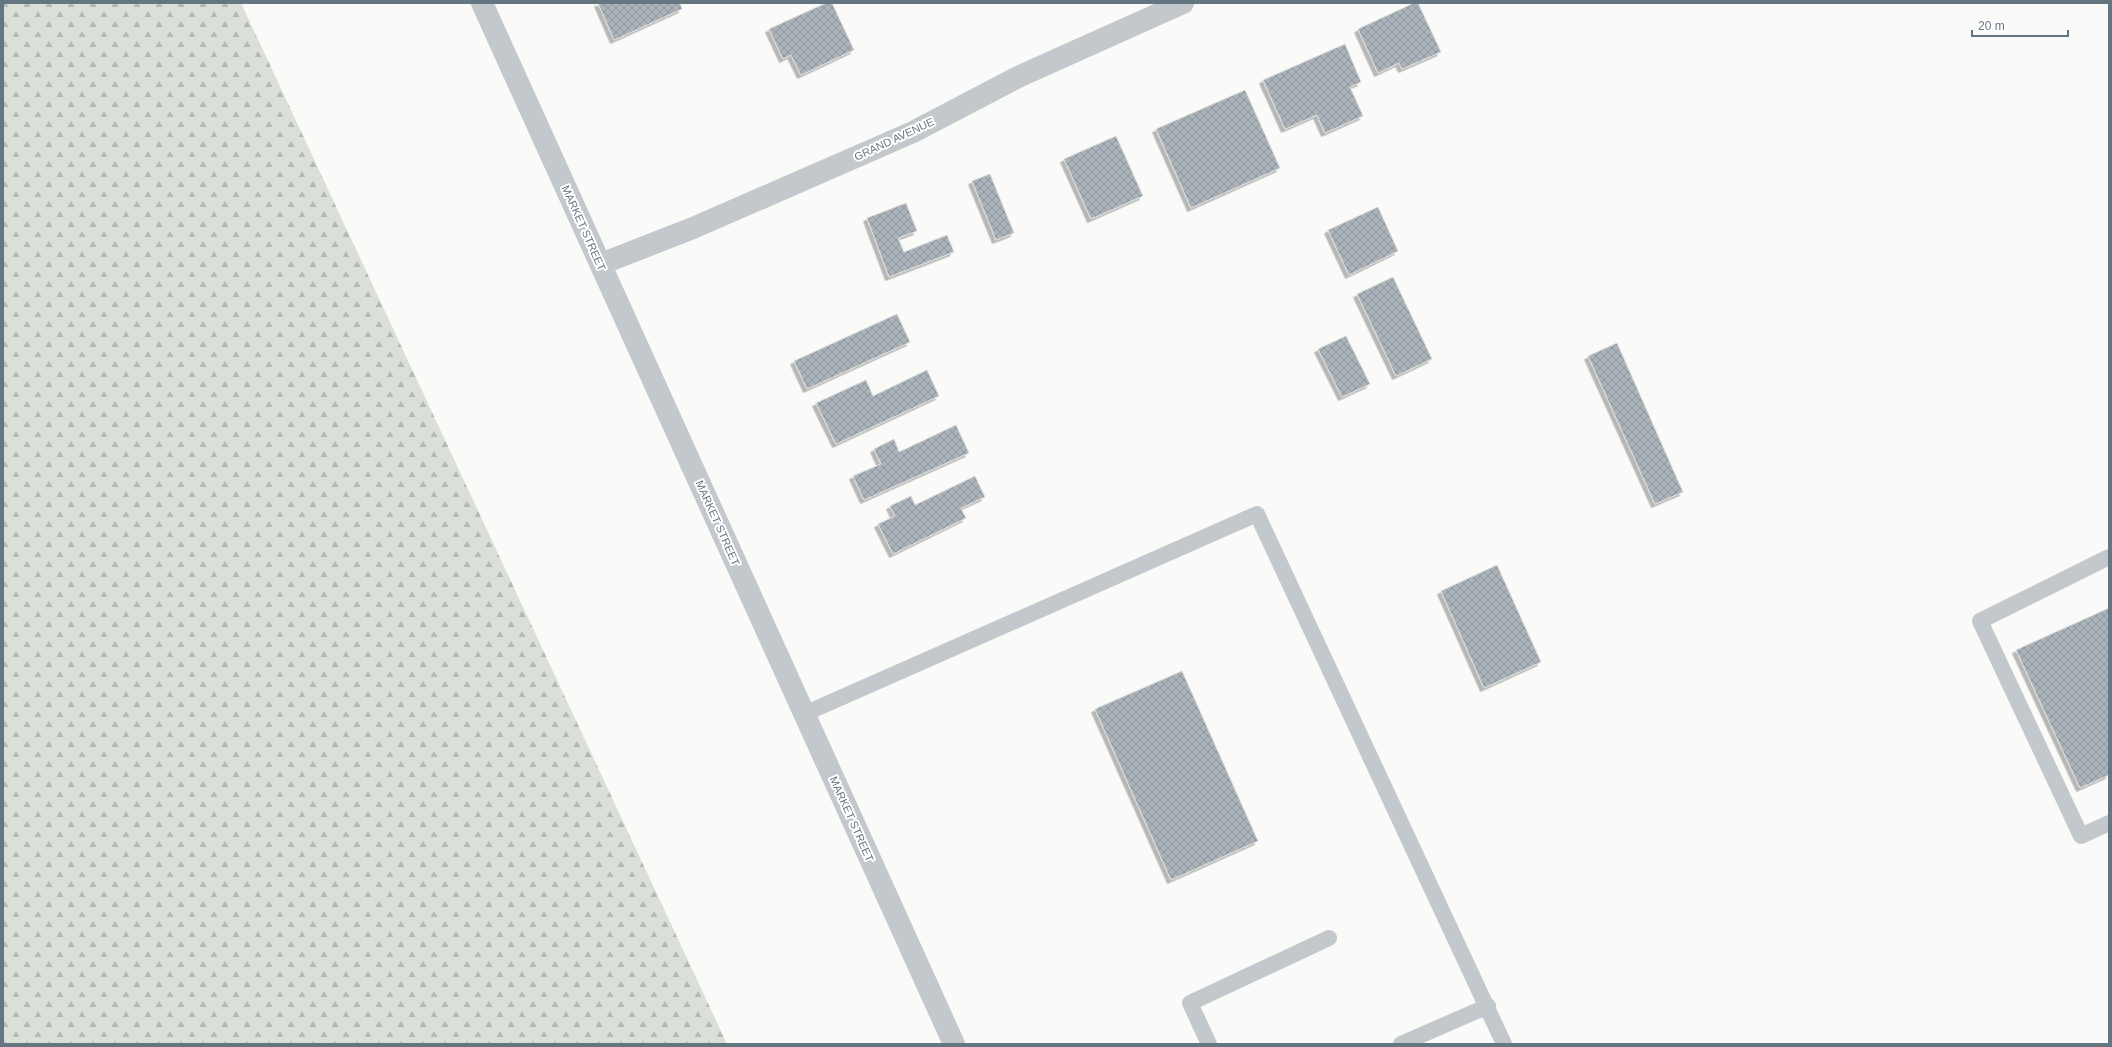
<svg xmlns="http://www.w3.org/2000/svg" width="2112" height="1047" font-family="Helvetica,sans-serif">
  <defs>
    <pattern id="forest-firs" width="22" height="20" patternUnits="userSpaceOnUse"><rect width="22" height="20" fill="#dadfd7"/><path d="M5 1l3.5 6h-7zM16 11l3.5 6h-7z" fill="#b4b9b4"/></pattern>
    <pattern id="building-cross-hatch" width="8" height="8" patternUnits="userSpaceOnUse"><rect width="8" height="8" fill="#aab3b9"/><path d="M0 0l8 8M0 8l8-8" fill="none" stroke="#8e969c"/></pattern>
    <filter id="shadow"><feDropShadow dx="-3.5" dy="3.5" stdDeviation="0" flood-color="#0004"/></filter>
  </defs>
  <rect width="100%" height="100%" fill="#fafaf8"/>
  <path fill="url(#forest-firs)" d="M3 3H241L727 1044H3Z"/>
  <path fill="url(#building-cross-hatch)" stroke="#dcdcda" filter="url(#shadow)" d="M598 3H680L682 9 614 40Z
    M826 3H832L854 50 801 75 791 55 783 59 769 29Z
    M1414 3H1418L1441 52 1402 69 1399 63 1378 73 1358 29Z
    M1345 44 1361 82 1350 87 1363 116 1325 133 1317 115 1285 129 1263 80Z
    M1245 90 1280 168 1191 208 1156 129Z
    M1116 136 1143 196 1091 219 1064 159Z
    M990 174 1014 233 996 240 972 181Z
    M906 203 917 231 898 238 904 252 947 235 954 252 889 277 867 218Z
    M1378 207 1398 251 1349 275 1328 230Z
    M1393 277 1432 359 1396 376 1357 294Z
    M897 314 910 342 807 389 794 361Z
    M1346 336 1370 384 1342 397 1318 349Z
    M1617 343 1683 492 1655 504 1588 356Z
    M927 370 939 396 836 444 816 403 866 380 873 396Z
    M956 425 969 453 864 500 853 476 881 464 874 449 894 439 899 452Z
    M975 476 985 497 961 508 966 518 893 554 878 524 895 516 890 506 911 496 915 505Z
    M1497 565 1541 662 1484 688 1441 591Z
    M2109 608V775L2080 788 2016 650Z
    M1182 671 1258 841 1171 880 1095 709Z"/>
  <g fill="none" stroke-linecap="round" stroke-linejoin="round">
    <path stroke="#c3c8cc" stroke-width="16" d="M2109 557 1980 621 2081 836 2109 823
      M804 714 1257 514 1504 1044
      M1209 1044 1190 1003 1329 938
      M1401 1044 1488 1006"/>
    <path stroke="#c3c8cc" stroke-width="22" d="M601 264 693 228 913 132 1018 77 1183 3"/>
    <path stroke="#c3c8cc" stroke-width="22" d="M482 3 954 1044"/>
  </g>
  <g text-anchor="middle" stroke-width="4" stroke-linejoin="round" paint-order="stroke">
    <g font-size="11" fill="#657683" stroke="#fff">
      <text transform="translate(894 139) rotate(-25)" y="4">GRAND AVENUE</text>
      <text transform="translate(584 228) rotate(66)" y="4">MARKET STREET</text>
      <text transform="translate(718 523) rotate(66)" y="4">MARKET STREET</text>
      <text transform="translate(852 819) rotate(66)" y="4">MARKET STREET</text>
    </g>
  </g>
  <rect width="2112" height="1047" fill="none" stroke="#657683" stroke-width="8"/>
  <path d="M1972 30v6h96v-6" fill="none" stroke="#657683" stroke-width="2"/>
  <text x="1978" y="30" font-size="12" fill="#657683" stroke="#ffffff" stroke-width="3" paint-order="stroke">20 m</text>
</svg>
